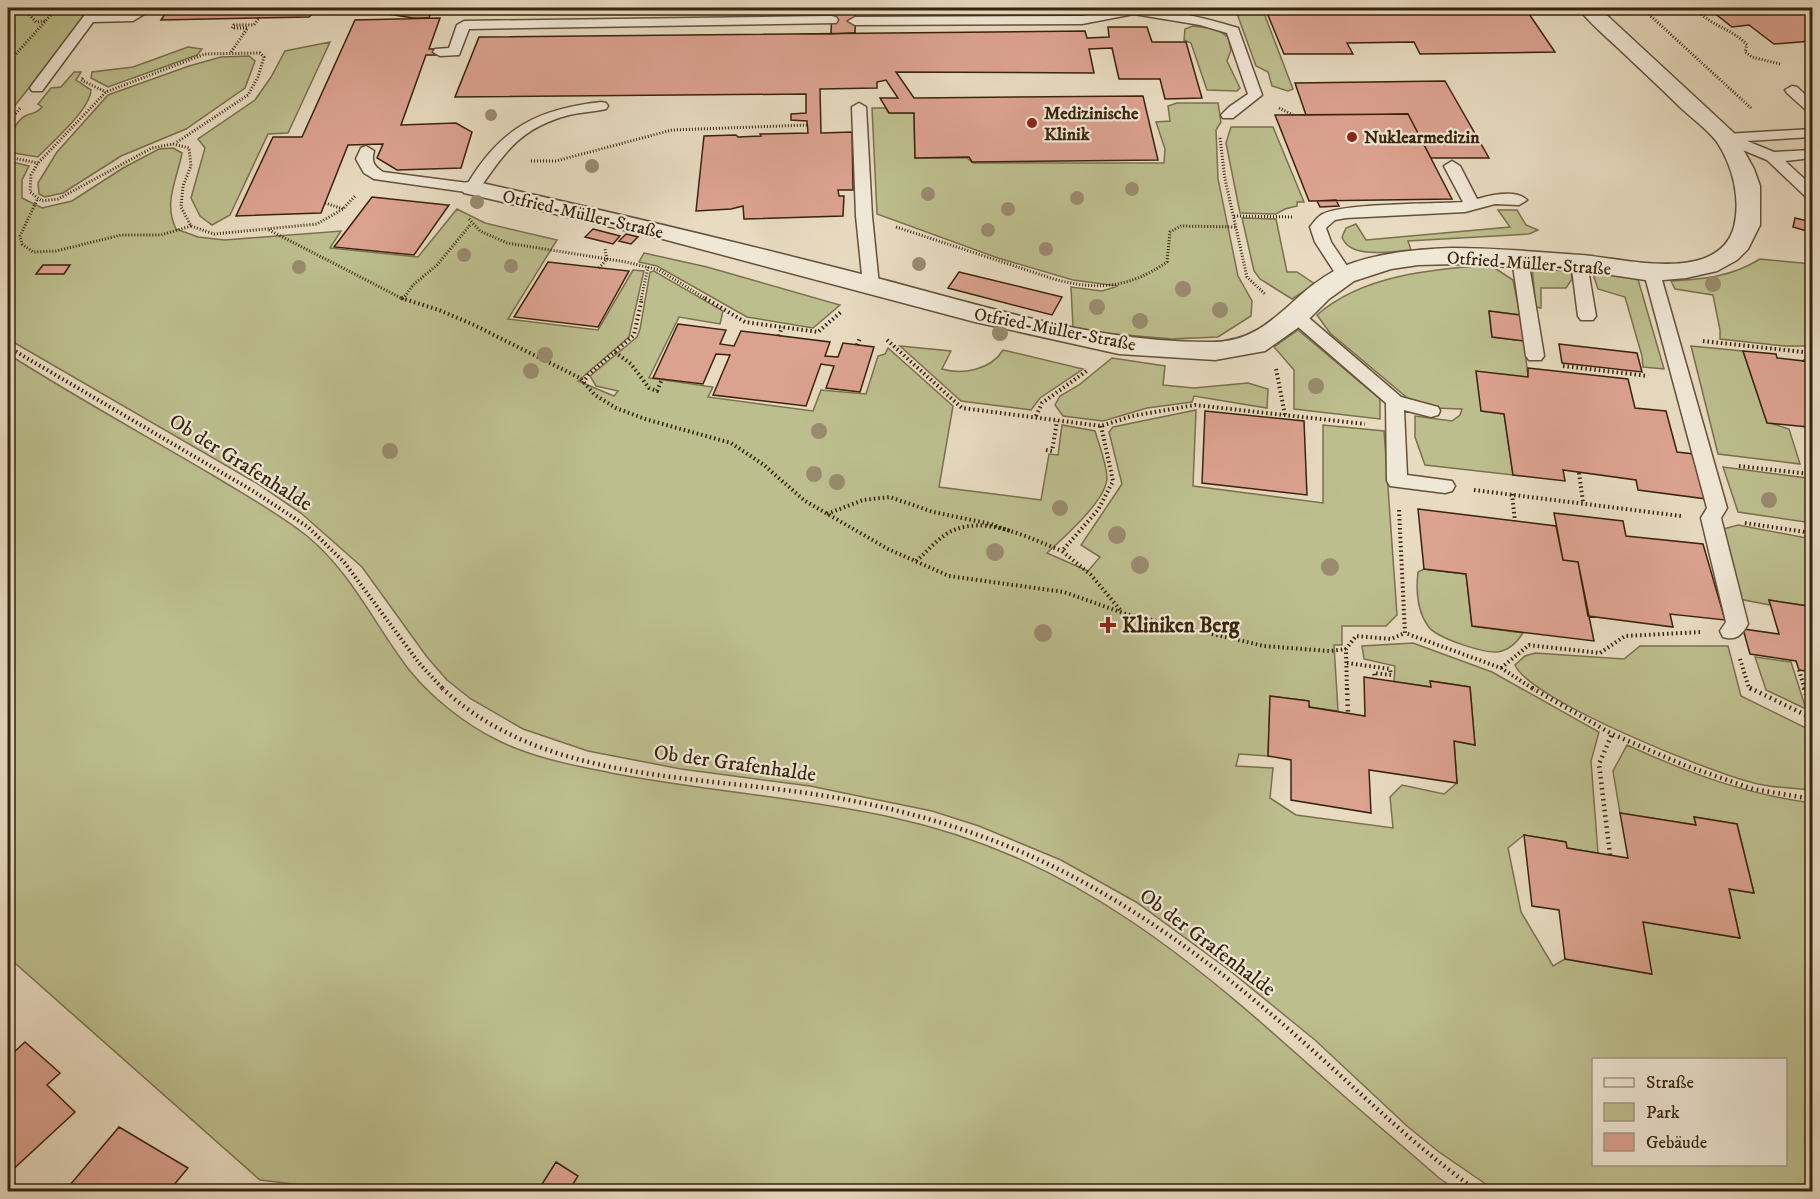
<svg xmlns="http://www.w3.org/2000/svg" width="1820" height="1199" font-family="'IM FELL DW Pica',serif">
  <rect width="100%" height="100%" fill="#e8dbc1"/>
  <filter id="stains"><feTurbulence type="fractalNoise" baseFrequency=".00333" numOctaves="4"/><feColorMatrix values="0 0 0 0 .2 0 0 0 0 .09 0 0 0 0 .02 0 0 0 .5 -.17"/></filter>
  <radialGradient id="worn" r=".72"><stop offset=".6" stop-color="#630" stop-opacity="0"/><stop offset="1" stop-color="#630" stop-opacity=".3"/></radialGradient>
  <path fill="#bdbe8e" stroke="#7b704d" stroke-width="1.5" fill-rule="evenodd" d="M8 8H93L8 114Z
    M1235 8H1262L1293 89 1288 91 1272 86 1268 72 1256 66Z
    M1193 26 1216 29 1228 37 1231 50 1227 61 1240 88 1237 91 1207 90 1191 43 1184 40 1185 29Z
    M330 42 288 133 268 134 230 215 212 225 200 216 191 198 205 148 198 139 255 100 271 77 285 51Z
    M188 47 202 49 197 55 108 87 91 78 92 72 133 67Z
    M249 56 255 61 245 88 186 129 121 156 63 193 45 197 39 194 38 183 57 152 108 95 189 66 221 57Z
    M74 72H81L76 80 91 90C90 110 52 142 38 157L8 152C7 140 14 123 25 116 33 112 35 115 42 107L38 104 51 88 61 87Z
    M1177 103H1218L1221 122 1216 130 1218 179 1238 276 1252 301 1251 316 1218 337 1172 339 1102 333 1073 327 1071 287 1102 291 1118 286 1073 280 998 258 877 214 872 108H886L889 113H914L915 158H967L973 163H1164L1165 149 1156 122 1170 121 1168 106Z
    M1231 127H1273L1304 202H1297V206L1285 209 1276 214 1240 213 1226 143Z
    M173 148 182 153C177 180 163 202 176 229L198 237 225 240 341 231 330 248 418 257 457 209 485 223 557 240 508 319 598 330 633 270 644 271 629 337 578 381 614 396 618 391 596 386 590 376 637 337 640 329 650 272 654 271 723 311 720 324 679 317 649 378 713 387 708 397 813 411 821 390 866 394 878 356 885 354 888 348 953 406 939 487 1041 500 1049 454 1058 455 1062 425 1095 431C1099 445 1106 462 1107 477 1108 499 1063 538 1047 553L1088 571 1100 557 1081 545 1122 484 1109 432 1113 427 1196 410 1193 486 1323 503V425L1384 431 1397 615 1386 626H1342V645H1334L1338 711 1309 707 1308 701 1270 696 1268 756 1239 754 1236 766 1273 768 1270 798 1296 815 1393 828 1390 797 1402 785 1444 794 1457 783 1454 741 1475 745 1470 687 1431 681V687L1394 682 1395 666 1364 659 1362 646 1413 643 1492 672 1599 732 1591 761 1598 853 1567 848 1566 842 1524 835 1508 848 1521 912 1553 966 1565 959 1651 974 1643 922 1740 938 1729 889 1754 893 1737 824 1694 817 1696 825 1620 813 1613 771 1627 745C1688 773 1745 794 1812 803V1191H1496L1439 1152 1407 1126 1315 1040 1229 970 1136 902 1061 860 979 826 932 811 810 786 681 769 588 751 523 729 471 699 447 680 427 657 362 567 302 514 258 484 8 339V161L29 166 22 180V198L42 208 72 201 123 168 159 149ZM1594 1060H1786V1164H1594Z
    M1498 210H1517L1526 225 1538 230 1529 234 1408 241 1411 250C1393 251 1350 260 1342 237L1346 228 1356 224 1366 240 1510 227Z
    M1242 218 1276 219 1287 272H1297L1315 284 1292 299 1260 279 1254 271Z
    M644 253 707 267 840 305 813 328 747 317 657 266 639 262Z
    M1760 259 1812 264V346H1785L1720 339V330L1713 295 1675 289 1671 281C1704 279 1731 277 1760 259Z
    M1490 265 1513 280 1520 315 1489 311 1492 337 1524 341 1528 377 1504 414 1513 475 1425 465 1415 437V416L1452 421 1460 415 1462 409 1434 408 1411 401 1330 333 1317 315C1362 275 1433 269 1490 265Z
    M1532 267 1571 270 1572 279 1566 288H1541V308L1536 307Z
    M1592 271 1637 276 1664 369 1643 367 1642 356 1625 297 1598 289Z
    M1298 330 1380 399V419L1294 409V370L1274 347Z
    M900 346 951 351 942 369C962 375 991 370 1003 350L1083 369 1040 398 1031 410 961 401Z
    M1691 346 1743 351 1767 422 1789 429 1800 464 1718 454Z
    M8 354C75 397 145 435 214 476 245 495 278 513 307 536 352 573 375 626 410 671 433 699 465 724 497 740 533 758 572 765 611 773 703 791 798 797 890 817 1077 857 1198 965 1336 1089 1370 1119 1405 1148 1439 1178L1458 1191 361 1192 260 1180 8 957Z
    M1112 358 1165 366 1163 385 1194 388 1248 383 1268 389 1267 408 1194 396 1192 402 1147 408 1103 421 1063 416 1055 405 1060 396 1079 385Z
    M1723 467 1807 478 1812 483V523L1738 512Z
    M1738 525 1812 539V611L1808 606 1769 600 1770 605 1739 599 1723 529Z
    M1424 569 1466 574 1472 626 1523 633C1518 641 1512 648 1502 651 1489 656 1436 638 1428 626 1417 611 1416 590 1418 572Z
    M1640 646H1728L1741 696 1812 731V790C1793 788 1772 788 1754 783 1712 773 1530 700 1515 665L1525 656 1535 653 1624 659Z
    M1755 657 1791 662 1806 709 1766 690Z"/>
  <path fill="#dca290" stroke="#39230c" stroke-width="1.5" d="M169 8H319L309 17 161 20Z
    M365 8H393L395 11 409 13 431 12 429 18H413L388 14 380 9Z
    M810 8H896L897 10H810Z
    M1265 8H1525L1555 52 1420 54 1414 42 1347 43 1353 54H1284Z
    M1708 8H1812V41L1774 44 1749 25 1732 27Z
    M856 9 855 33 831 34 832 10Z
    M440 18 429 49H441L439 55H426L401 125 456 123 472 132 461 168 397 170 377 158 383 144 348 145 321 213 236 216 273 137H302L355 20Z
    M1108 27H1147L1152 42H1186L1202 98 1165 99 1160 79H1119L1112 48 1089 49 1094 73 896 72 914 98 1143 96 1158 160 972 162 969 157 915 158 914 113H889L880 98H898L886 80 877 82V88L820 89 821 133 852 132 853 190H838L839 196H844L843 216 744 219 743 206 731 209 696 211 704 136 736 135 738 137 761 136 760 134 808 133 807 121 791 120V114L806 113V94L455 97 479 37 1085 31 1087 38 1109 37Z
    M1445 81 1489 158H1431L1408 114 1306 115 1295 83Z
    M1408 114 1452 199 1309 201 1275 115Z
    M372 197 447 205H449L414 255 334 247Z
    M1336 200 1339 206 1320 207 1317 201Z
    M1795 218 1812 222 1810 232 1793 227Z
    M593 229 620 236 613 244 585 237Z
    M626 234 638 237 631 244 619 241Z
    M548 262 629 271 598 327 514 317Z
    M43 265H70L64 274H36Z
    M959 272 1062 297 1052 315 948 288Z
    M1489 311 1520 315 1524 341 1492 337Z
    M678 324 726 330 720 344 734 346 741 331 830 342 825 356 838 357 843 343 874 347 860 392 826 388 834 366 821 364 806 406 713 395 730 355 716 354 703 384 653 378Z
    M1559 344 1637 353 1642 372 1562 363Z
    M1743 351 1776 354 1777 358 1812 362V439L1808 427 1767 423Z
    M1528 368 1628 379 1635 408 1666 411 1677 452 1694 454 1707 499 1638 490 1636 480 1563 470 1565 481 1513 475 1504 414 1481 411 1476 371 1528 377Z
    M1205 411 1304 421 1307 495 1202 483Z
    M1418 509 1556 526 1563 560 1578 562 1594 641 1472 626 1466 574 1424 569Z
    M1554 513 1623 521 1626 536 1703 544 1725 620 1670 614 1673 627 1588 616 1578 562 1563 560Z
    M1769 600 1808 606 1810 611H1812V672L1799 670 1796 661 1750 654 1743 629 1779 634Z
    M1364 677 1431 687 1430 681 1470 687 1475 745 1454 741 1457 783 1369 770 1371 813 1291 800V760L1268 756 1270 696 1309 701V707L1365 716Z
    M1620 813 1696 825 1694 817 1737 824 1754 893 1729 889 1740 938 1643 922 1652 974 1565 959 1559 910 1532 906 1524 835 1566 842 1567 848 1628 858Z
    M25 1042 60 1073 47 1085 75 1112 8 1174V1048L13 1053Z
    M119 1127 188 1168 168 1192H64Z
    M556 1162 578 1176 568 1192H537Z"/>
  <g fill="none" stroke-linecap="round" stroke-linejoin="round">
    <defs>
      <path id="service" d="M90 8H102L98 14 130 13 139 8H154L133 21 93 22 42 91H32L30 88 32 85Z
        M1126 8C1164 8 1202 17 1238 28L1262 95 1233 118H1223L1221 115 1229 107 1248 94 1227 33 1200 25 1134 14 1082 24 855 25 848 21 855 17 1082 16Z
        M831 16 836 17 838 20 836 23 469 29 459 55 440 56 433 52 435 49 449 48 457 25 464 21Z
        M1792 86 1797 87 1812 101V112L1807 111 1787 93 1785 90Z
        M601 102 606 103 608 106 606 109C594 112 581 112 569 115 520 128 505 152 478 191L473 193 374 179 364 173 356 159 361 148 366 146 374 151C371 162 374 166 383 172L468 183C501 128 538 109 601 102Z
        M859 103 866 107 872 216 879 285 871 290 863 285 856 216 852 107Z
        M1812 129V137L1747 141 1774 152 1812 150V158L1785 161 1812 186V199L1806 197 1767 160 1721 141 1719 138 1726 134Z
        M1452 161 1460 166 1477 199C1491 195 1516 189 1527 200L1519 205 1495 204 1465 212 1346 218 1335 220 1326 228 1331 242 1353 275 1351 279H1339L1315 242 1310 227C1313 223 1318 216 1323 214 1343 203 1435 204 1463 202L1444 166Z
        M1520 254 1528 259 1544 356 1541 360H1529L1526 356 1512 259Z
        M1585 258 1593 263 1588 269 1596 316 1593 320H1581L1578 316 1572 269 1579 259Z
        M1652 268 1660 273 1727 508 1721 518 1748 624C1742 635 1736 641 1723 637L1720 631 1726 622 1701 518 1707 508 1644 273Z
        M1296 311 1302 312 1401 397 1438 407 1440 411 1438 415 1431 417 1404 410 1407 475 1452 481 1455 486 1452 491 1445 493 1390 486 1387 481 1386 403 1290 320 1287 316 1290 312Z"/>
      <path id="minor" d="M1578 8H1599L1734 133 1754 169 1760 186V225L1748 249 1737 260 1717 271 1686 278 1652 281 1585 271 1456 264 1418 265 1391 269 1354 281 1329 299 1306 322 1265 351 1215 360 1119 354 975 322 659 238 464 193 461 188 464 183 473 181C607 211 740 243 873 277 984 306 1096 343 1212 342 1269 342 1289 295 1334 271 1365 254 1417 249 1452 248 1494 248 1538 252 1581 255 1622 258 1718 285 1734 227 1741 199 1733 166 1717 142 1708 130 1693 119 1682 109 1661 88 1639 68 1618 48 1604 35 1589 22 1578 8Z"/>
    </defs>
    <use href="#service" stroke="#655139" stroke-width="3"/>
    <use href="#minor" stroke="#655139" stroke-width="3"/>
    <path stroke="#39230c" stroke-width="3" stroke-dasharray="1 2" stroke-linecap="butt" d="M23 8 36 22 45 21
      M1642 8 1751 108
      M1699 8 1697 10C1711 26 1733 29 1747 45L1745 52 1752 57 1780 64
      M247 28H232L234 25H254L259 18
      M231 52 247 29
      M8 63 57 8
      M83 78 81 80 106 92
      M1279 108 1293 115
      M8 123 21 107
      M1220 138 1225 179 1247 277 1265 294
      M177 142 248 95 258 77 264 57 260 53 205 54 106 92 38 163 31 175 30 192 42 201 58 199 152 148 173 144 189 148 191 166 183 186 181 207 191 226 214 234 317 224 343 209 355 196
      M8 157 38 163
      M531 161H556L672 130 808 125
      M37 200 20 236 22 244 33 252 56 251 121 235H161L191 226
      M325 203 343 209
      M1234 216 1293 217
      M469 219 480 231 507 243 626 262 659 270 708 300
      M896 227 1054 279C1098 291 1129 288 1167 262L1170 232 1181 226 1236 227
      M269 230 405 300
      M599 268 607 259 605 249
      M403 299 413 285 437 265 471 224
      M641 300 648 267"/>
    <path stroke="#39230c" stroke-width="4" stroke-dasharray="1.5 3" stroke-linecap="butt" d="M401 298 439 310 474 325 580 378 595 395 616 408 645 419 731 443 764 465 805 501 888 549 949 576 1064 592 1126 614 1264 646 1329 651 1346 649
      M705 298 745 322 818 332 842 311
      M779 336 782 327
      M887 340 962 408 1101 426 1132 416 1195 405 1365 424
      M1703 341 1812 353
      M857 345 860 338
      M8 347 253 491 308 527 344 562 419 663 444 690
      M615 352 631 364 649 388 657 391 662 379
      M1804 361 1803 359 1812 360
      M1563 366 1648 376
      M1276 369 1285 415
      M583 383 588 375 634 335 642 298
      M1036 416 1042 403 1088 370
      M1101 426 1113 481 1098 510 1062 551 1091 575 1122 612
      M1046 450 1052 451 1057 421
      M1739 466 1810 474 1812 477
      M1579 473 1583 502
      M1474 490 1681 516
      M1512 494 1515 521
      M1399 510 1405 633 1501 668 1535 690
      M827 514 863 500 890 497 933 512 991 524 1010 531
      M1745 523 1812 533
      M916 561C927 552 936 540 948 533 983 513 1029 538 1062 551
      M1740 659 1749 688 1753 690
      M1347 663 1390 669 1391 675 1374 673 1375 679
      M1501 668 1529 645 1600 653 1625 636 1702 632
      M1799 670 1805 690
      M1347 690 1346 649 1356 636 1391 639 1405 633"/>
    <path stroke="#39230c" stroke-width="4.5" stroke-dasharray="1.5 4" stroke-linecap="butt" d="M442 688C540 780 689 775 813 794 886 805 956 824 1024 853 1120 895 1206 958 1285 1026 1350 1082 1409 1143 1479 1192
      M1347 688 1348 713
      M1532 688 1612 734 1684 765 1753 789 1812 799
      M1750 688 1812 718
      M1804 688 1812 714
      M1610 855 1599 764 1612 734"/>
    <use href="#service" fill="#f0e8d7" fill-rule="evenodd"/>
    <use href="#minor" fill="#f0e8d7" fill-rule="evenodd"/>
  </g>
  <g fill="#9a8b6f">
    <circle cx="491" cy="115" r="6"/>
    <circle cx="592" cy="166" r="7"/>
    <circle cx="1132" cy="189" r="7"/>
    <circle cx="928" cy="194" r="7"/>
    <circle cx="1077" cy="198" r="7"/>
    <circle cx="477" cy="202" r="7"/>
    <circle cx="1008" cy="209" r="7"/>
    <circle cx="988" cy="230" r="7"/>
    <circle cx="1046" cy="249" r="7"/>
    <circle cx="464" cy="255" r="7"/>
    <circle cx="919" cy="264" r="7"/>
    <circle cx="511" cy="266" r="7"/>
    <circle cx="299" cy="267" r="7"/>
    <circle cx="1713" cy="284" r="8"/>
    <circle cx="1183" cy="289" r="8"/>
    <circle cx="1097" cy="307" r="8"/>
    <circle cx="1220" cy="310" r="8"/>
    <circle cx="1140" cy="321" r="8"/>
    <circle cx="1000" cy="333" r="8"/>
    <circle cx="545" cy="355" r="8"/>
    <circle cx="531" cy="371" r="8"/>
    <circle cx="1316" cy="386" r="8"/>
    <circle cx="819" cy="431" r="8"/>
    <circle cx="390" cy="451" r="8"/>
    <circle cx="814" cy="474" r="8"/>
    <circle cx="837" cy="482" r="8"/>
    <circle cx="1769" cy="500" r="8"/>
    <circle cx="1060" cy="508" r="8"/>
    <circle cx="1117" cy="535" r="9"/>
    <circle cx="995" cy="552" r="9"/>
    <circle cx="1140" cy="565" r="9"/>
    <circle cx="1330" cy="567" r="9"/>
    <circle cx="1043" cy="633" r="9"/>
  </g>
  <g fill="#8f2418" stroke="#f0e8d7" stroke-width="2">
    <circle cx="1032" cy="123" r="6"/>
    <circle cx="1352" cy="137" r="6"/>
    <path d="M1105 616h6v6h6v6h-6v6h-6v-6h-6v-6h6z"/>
  </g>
  <g text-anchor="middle" stroke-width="4.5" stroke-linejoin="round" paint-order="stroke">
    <g font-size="18" font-weight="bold" fill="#39230c" stroke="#f0e8d7" text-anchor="start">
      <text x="1044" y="119">Medizinische<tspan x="1044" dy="21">Klinik</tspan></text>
      <text x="1364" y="143">Nuklearmedizin</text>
    </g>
    <g font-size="18" fill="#39230c" stroke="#f0e8d7">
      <text transform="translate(583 214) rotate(13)" y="6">Otfried-Müller-Straße</text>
      <text transform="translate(1529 263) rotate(4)" y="6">Otfried-Müller-Straße</text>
      <text transform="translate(1055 329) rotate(11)" y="6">Otfried-Müller-Straße</text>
    </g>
    <g font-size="21" fill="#39230c" stroke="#f0e8d7">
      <text transform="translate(241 462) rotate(32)" y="7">Ob der Grafenhalde</text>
      <text transform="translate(735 763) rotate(8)" y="7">Ob der Grafenhalde</text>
      <text transform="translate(1208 942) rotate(37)" y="7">Ob der Grafenhalde</text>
    </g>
    <g font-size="21" font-weight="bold" fill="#39230c" stroke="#f0e8d7" text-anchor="start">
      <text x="1122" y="632">Kliniken Berg</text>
    </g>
  </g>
  <rect width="1820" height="1199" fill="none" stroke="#e8dbc1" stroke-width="30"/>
  <rect x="9" y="9" width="1802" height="1181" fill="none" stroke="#39230c" stroke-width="3"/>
  <rect x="15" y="15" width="1790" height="1169" fill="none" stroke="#39230c" stroke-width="1.5"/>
  <rect x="1592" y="1058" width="195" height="108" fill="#f0e8d7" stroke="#a79986" stroke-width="1.5"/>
  <rect x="1604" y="1078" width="30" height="9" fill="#f0e8d7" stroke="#a79986" stroke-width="1.5"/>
  <text x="1646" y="1088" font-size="18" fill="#39230c">Straße</text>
  <rect x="1604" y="1103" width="30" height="18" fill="#bdbe8e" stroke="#a79986" stroke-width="1.5"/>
  <text x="1646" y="1118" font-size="18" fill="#39230c">Park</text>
  <rect x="1604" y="1133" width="30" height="18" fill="#dca290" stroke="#a79986" stroke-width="1.5"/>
  <text x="1646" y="1148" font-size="18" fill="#39230c">Gebäude</text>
  <rect width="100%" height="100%" filter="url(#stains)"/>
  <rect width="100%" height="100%" fill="url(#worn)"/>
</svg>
